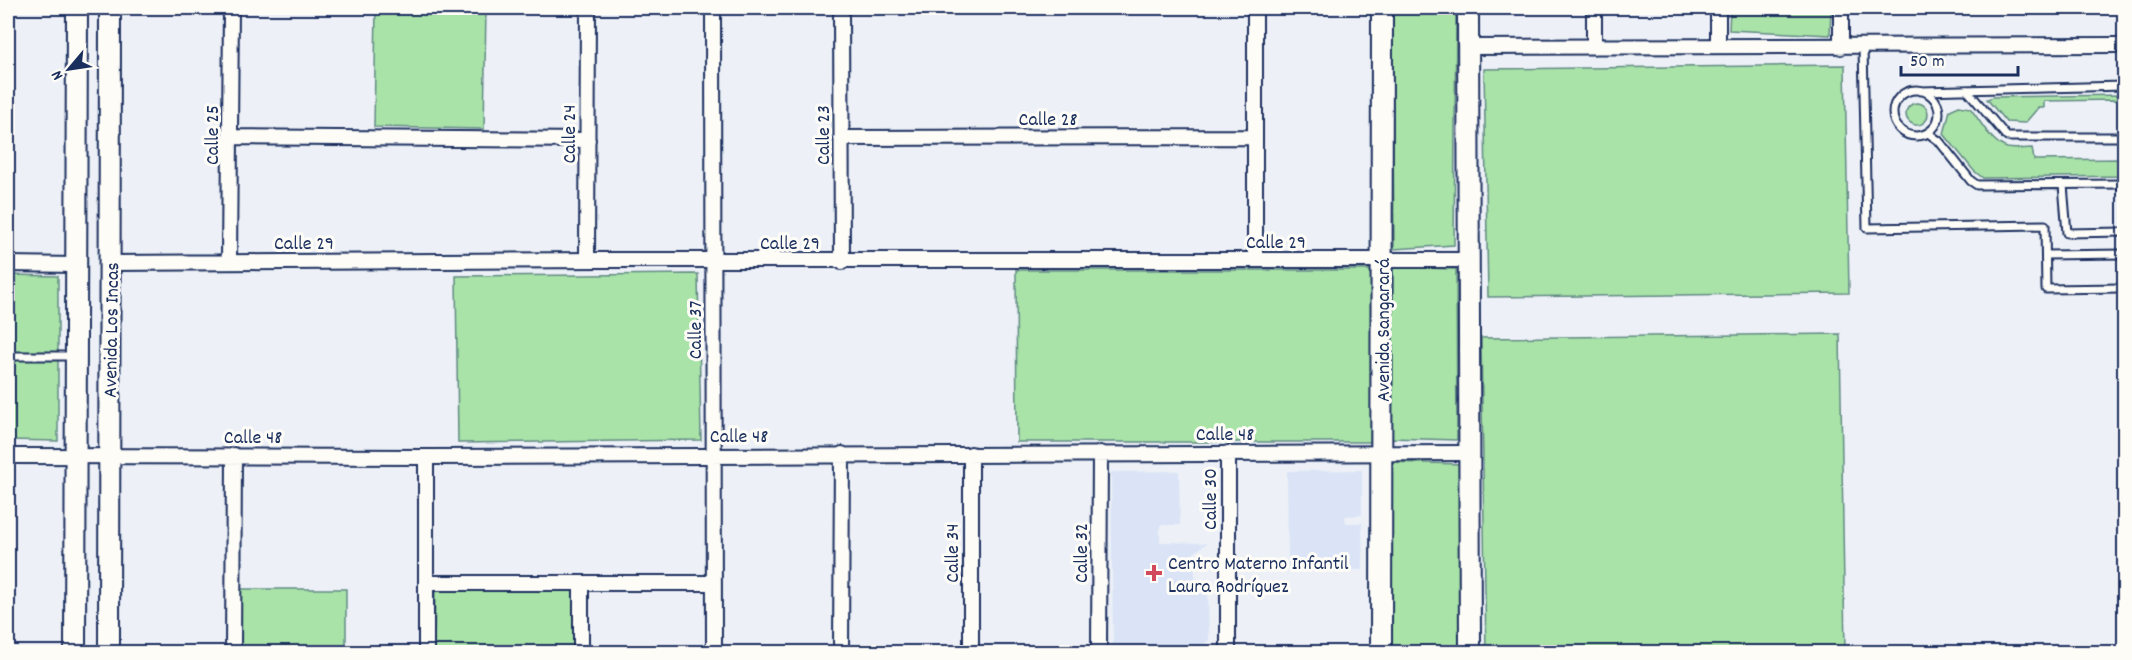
<svg xmlns="http://www.w3.org/2000/svg" width="2132" height="660" font-family="Dekko,sans-serif">
  <rect width="100%" height="100%" fill="#edf1f7"/>
  <filter id="ink" filterUnits="userSpaceOnUse"><feTurbulence type="fractalNoise" baseFrequency=".0167" numOctaves="2"/><feDisplacementMap in="SourceGraphic" scale="12" xChannelSelector="R" yChannelSelector="G"/><feConvolveMatrix kernelMatrix="1 2 1 2 8 2 1 2 1" color-interpolation-filters="sRGB"/></filter>
  <g filter="url(#ink)">
    <path fill="#dae4f6" d="M1362 470V515L1345 516 1346 523H1362L1363 570 1288 571 1287 471Z
      M1179 471 1180 525H1160V542L1207 543 1194 553 1196 593 1208 594 1209 640 1197 652H1113L1111 472Z"/>
    <path fill="#a9e3a8" stroke="#628983" stroke-width="1.5" d="M376 8H486L484 129 374 127Z
      M1392 8H1456L1454 245 1394 249Z
      M1730 8H1831L1830 35 1729 30Z
      M1845 65 1849 293 1488 297 1484 69Z
      M2124 95V105L2118 100 2044 101V108H2038L2025 123 2006 122 1987 99 1993 97Z
      M1906 114a11 11 0 1 1 22 0a11 11 0 1 1-22 0Z
      M1959 106 1970 108C1980 120 1991 143 2007 148 2015 150 2024 148 2032 148L2034 160 2124 159V176L1983 178 1974 171 1944 134 1950 110Z
      M1390 267 1456 269 1457 440 1390 438Z
      M1016 270H1372L1373 442H1017Z
      M698 274 701 440 458 443 456 276Z
      M8 275 58 276V441L8 440Z
      M1840 334 1845 652H1486L1481 338Z
      M1388 462 1462 464 1461 652H1388Z
      M435 588 573 590V652H434Z
      M240 589H346V652H240Z"/>
    <g fill="none" stroke-linecap="round" stroke-linejoin="round">
      <defs>
        <path id="lane" d="M1863 47 1867 228 2045 225 2046 289 2124 288
          M1967 90 2007 137H2124
          M1893 113a23 23 0 1 1 46 0a23 23 0 1 1-46 0Z
          M1921 91 2124 86
          M1928 133 1939 141 1971 181 1977 185 2124 184
          M2063 185 2067 233 2124 232
          M2046 255 2124 254
          M8 356H74"/>
        <path id="street" d="M713 8 714 652
          M841 8 842 262
          M1255 8V260
          M1718 8V46
          M1841 8V47
          M1469 47 2124 45
          M1594 47V8
          M230 137 588 140
          M841 138 1255 137
          M587 260 588 8
          M229 262 231 8
          M111 263 603 260H1469
          M8 264 76 265
          M8 456 426 457 1470 453
          M426 583H713
          M233 652 234 455
          M426 652V457
          M581 652V583
          M841 652 842 454
          M971 652V454
          M1099 652 1100 453
          M1228 652V453"/>
        <path id="secondary" d="M1468 8 1470 652
          M75 652 77 8
          M109 652 110 8
          M1381 652 1382 8"/>
      </defs>
      <use href="#lane" stroke="#1b2f5e" stroke-width="11"/>
      <use href="#street" stroke="#1b2f5e" stroke-width="18"/>
      <use href="#secondary" stroke="#1b2f5e" stroke-width="24"/>
      <use href="#lane" stroke="#fdfcf7" stroke-width="7"/>
      <use href="#street" stroke="#fdfcf7" stroke-width="14"/>
      <use href="#secondary" stroke="#fdfcf7" stroke-width="20"/>
    </g>
  </g>
  <path fill="#d1495b" stroke="#fdfcf7" stroke-width="2" d="M1151 564h6v6h6v6h-6v6h-6v-6h-6v-6h6z"/>
  <g text-anchor="middle" stroke-width="6" stroke-linejoin="round" paint-order="stroke">
    <g font-size="20" fill="#1b2f5e" stroke="#fdfcf7">
      <text x="1048" y="125">Calle 28</text>
      <text transform="translate(568 134) rotate(-90)" y="7">Calle 24</text>
      <text transform="translate(211 135) rotate(-90)" y="7">Calle 25</text>
      <text transform="translate(822 135) rotate(-90)" y="7">Calle 23</text>
      <text x="1276" y="248">Calle 29</text>
      <text x="304" y="249">Calle 29</text>
      <text x="790" y="249">Calle 29</text>
      <text transform="translate(110 330) rotate(-89)" y="7">Avenida Los Incas</text>
      <text transform="translate(694 330) rotate(-90)" y="7">Calle 37</text>
      <text transform="translate(1382 330) rotate(-90)" y="7">Avenida Sangarará</text>
      <text x="1225" y="440">Calle 48</text>
      <text x="739" y="442">Calle 48</text>
      <text x="253" y="443">Calle 48</text>
      <text transform="translate(1209 499) rotate(-90)" y="7">Calle 30</text>
      <text transform="translate(951 553) rotate(-90)" y="7">Calle 34</text>
      <text transform="translate(1080 553) rotate(-90)" y="7">Calle 32</text>
    </g>
    <g font-size="20" fill="#1b2f5e" stroke="#fdfcf7" text-anchor="start">
      <text x="1168" y="569">Centro Materno Infantil<tspan x="1168" dy="23">Laura Rodríguez</tspan></text>
    </g>
  </g>
  <rect width="2132" height="660" fill="none" stroke="#fdfcf7" stroke-width="30"/>
  <rect x="15" y="15" width="2102" height="630" fill="none" stroke="#1b2f5e" stroke-width="2" filter="url(#ink)"/>
  <g transform="translate(69 69) rotate(241)" stroke="#fdfcf7" stroke-width="4.5" paint-order="stroke">
  <path d="M0-4.5L10 22L0 15L-10 22Z" fill="#1b2f5e"/>
  <text y="-9" font-size="16" font-weight="bold" text-anchor="middle" fill="#1b2f5e">N</text>
  </g>
  <path d="M1901 66v9h117v-9" fill="none" stroke="#1b2f5e" stroke-width="3"/>
  <text x="1910" y="66" font-size="18" fill="#1b2f5e" stroke="#fdfcf7" stroke-width="4.5" paint-order="stroke">50 m</text>
</svg>
